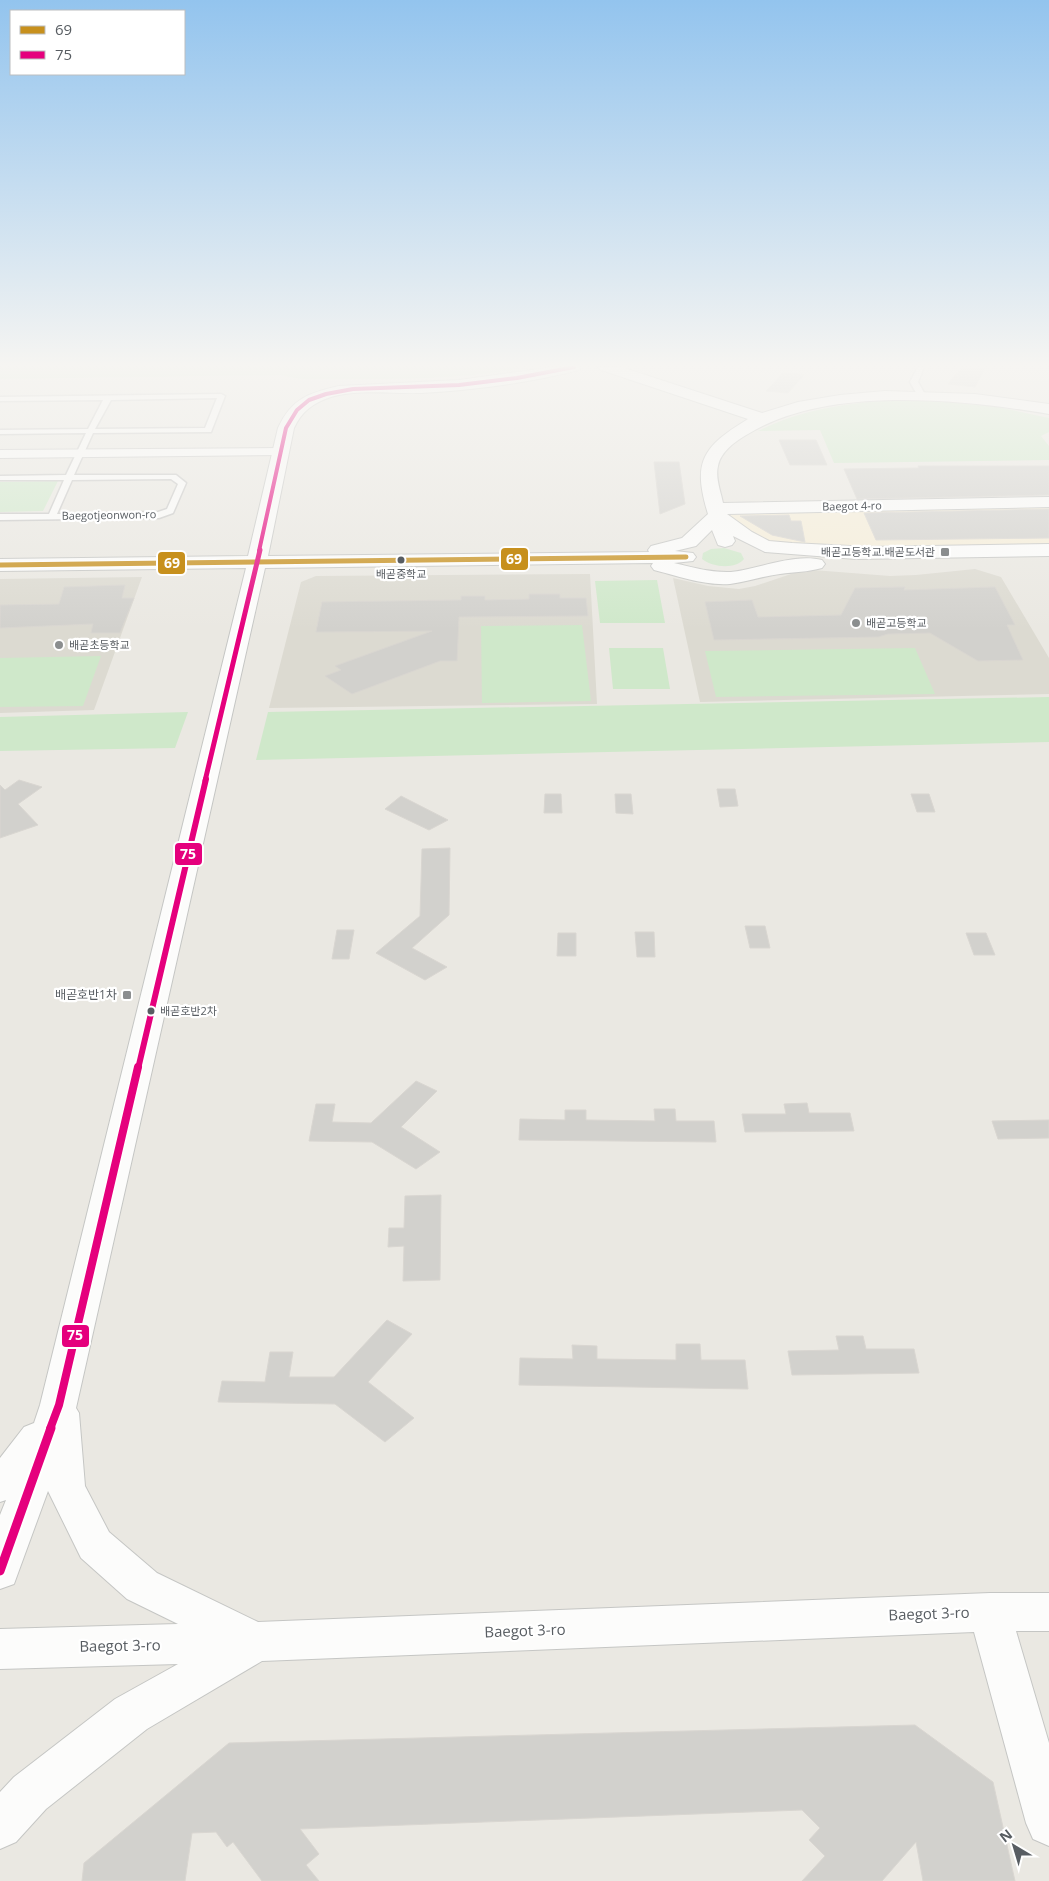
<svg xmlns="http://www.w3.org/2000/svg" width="1049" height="1881" font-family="'Open Sans','Noto Sans KR',sans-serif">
  <rect width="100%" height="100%" fill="#eae8e2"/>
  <path fill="#f6eed9" d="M1049 507V545L773 546 737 530 729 512Z"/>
  <path fill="#dcdad1" d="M975 569 1001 577 1049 658V694L700 702 673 578 708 586 739 589 755 586 794 573 813 570 890 576 916 575Z
    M590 574 597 704 269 708 301 582 316 576Z
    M142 577 94 710 0 713V579Z"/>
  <path fill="#cfe8ca" d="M0 367H526C467 379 406 379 346 379 324 379 301 381 281 375L0 379Z
    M925 400 998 407 1049 418V432L1041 436 1049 446V460L834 463 820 430 758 431C811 405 866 400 925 400Z
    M58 481 43 511 0 512V482Z
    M724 548 741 553 744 559C735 570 712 567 702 559L703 553 711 549Z
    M657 580 665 623H600L595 581Z
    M582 625 591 701 482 703 481 626Z
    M609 648H663L670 689H613Z
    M915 648 935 694 716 697 705 651Z
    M101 656 83 706 0 707V658Z
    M1049 697V742L256 760 268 712Z
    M188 712 175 748 0 751V717Z"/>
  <path fill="#d2d1cd" stroke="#d9d6d1" d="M962 367 985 369 975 387 948 384Z
    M784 372 804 375 788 393 766 391Z
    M779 440H816L827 465H790Z
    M654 462H679L685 504 660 514Z
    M918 466H1049V495L857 499 844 469 919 468Z
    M1049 509V538L876 540 864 513Z
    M789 515 791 521H801L805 542 772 535 740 516Z
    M125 585 122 598H134L120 633H91L93 624 0 628V605L59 604 64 587Z
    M905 587 904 590 995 587 1015 625H1007L1023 660 978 661 930 633 888 634 878 637 714 640 705 602 752 600 758 617 841 615 855 588Z
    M529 594H560V598H586L588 616 459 617 457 661H440L352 694 325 676 341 670 335 666 432 631 316 632 322 602 461 600V596H485V600L529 599Z
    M19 780 42 787 18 804 38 825 0 838V785L5 790Z
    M717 789H735L738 806 720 807Z
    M545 794H561L562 813H544Z
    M615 794H631L633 814 616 813Z
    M911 794H929L935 812H917Z
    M401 796 448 820 429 830 385 809Z
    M450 848 449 915 412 948 447 967 425 980 376 953 420 916 422 849Z
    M745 926H765L770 948H750Z
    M337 930H354L349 959H332Z
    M635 932H654L655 957H637Z
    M558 933H576V956H557Z
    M966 933H986L995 955H974Z
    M416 1081 437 1091 401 1127 440 1152 416 1169 372 1142 309 1141 316 1104H335L332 1122 371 1123Z
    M807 1103 809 1113H850L854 1131 745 1132 742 1114H786L784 1104Z
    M654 1109H675L676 1121H714L716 1142 519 1140 520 1119 565 1120V1110H586V1120L655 1121Z
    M1049 1120V1138L998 1139 992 1121Z
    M441 1195 440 1280 403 1281 404 1246 388 1247 389 1228H404L405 1196Z
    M387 1320 412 1334 368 1382 414 1418 385 1442 335 1404 218 1402 222 1381 265 1382 270 1352H293L289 1377H334Z
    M836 1336H863L866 1349H914L919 1373 792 1375 788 1351 839 1350Z
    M676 1344H700L701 1360H745L748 1389 519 1385 520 1358 573 1359 572 1345 597 1346V1359L676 1360Z
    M915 1725 993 1782 1015 1881H923L916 1842 882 1881H802L825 1856 809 1840 820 1828 802 1810 300 1829 319 1854 306 1865 319 1881H262L233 1842 227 1847 216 1832 192 1833 185 1881H82L84 1863 229 1743Z"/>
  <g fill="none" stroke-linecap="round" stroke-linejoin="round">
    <defs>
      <path id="lane" d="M918 367H924L918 382 926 396 922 398H919L910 382Z
        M221 394 225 396 211 432 93 433 74 475H176L186 483 173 513 159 518 0 520V514H49L64 480H0V476L66 475 86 433 0 434V430L88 429 103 400 0 401V397ZM217 398 205 428 95 429 111 400ZM171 479 178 484 167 509 158 512 57 514 72 480Z"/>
      <path id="street" d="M280 448 285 449 287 452 285 455 0 458V450Z"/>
      <path id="secondary" d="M554 367H582L579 370C528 383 475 390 421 393 392 394 360 389 331 397 313 403 302 411 294 428L268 556 649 552 648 550 651 546 682 538 708 514C692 462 702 447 748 419L601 370 598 367H621L762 413 798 402 840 395 885 391 975 394 1049 404V414C960 399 828 385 748 434 736 441 721 451 718 466 715 478 721 492 723 503L1049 497V507L727 514 752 532 769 541 792 543 869 547 1049 544V556L856 559 765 552 733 536 735 541 732 545 725 547 718 545 712 530 696 546 675 551 693 553 696 557 693 561 674 563C692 567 712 573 731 572 759 569 794 553 822 560L825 564 822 568C808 572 794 572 780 574 763 576 747 582 730 584 706 586 678 576 654 570L651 566 653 563 265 568 76 1408 79 1413 85 1486 109 1532 157 1573 258 1622 990 1593H1049V1631H1016L1049 1743V1846L1033 1839 1026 1823 974 1632 262 1661 147 1729 46 1809 16 1842 0 1849V1792L14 1777 115 1699 178 1664 0 1669V1629L178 1624 127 1599 81 1558 48 1491 14 1584 0 1589V1515L6 1500 0 1502V1458L24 1427 34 1423 40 1405 246 568 0 571V559L248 556 278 428C292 398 309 393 339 386L459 380Z"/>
    </defs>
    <use href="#lane" stroke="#c7c7c6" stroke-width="3"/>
    <use href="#street" stroke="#c7c7c6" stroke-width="2"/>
    <use href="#secondary" stroke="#c5c6c4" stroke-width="2"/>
    <use href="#lane" fill="#fcfcfb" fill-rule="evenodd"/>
    <use href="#street" fill="#fcfcfb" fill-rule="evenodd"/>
    <use href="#secondary" fill="#fcfcfb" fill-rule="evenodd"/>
    <defs>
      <path id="bus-1" d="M0 565 686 557"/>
      <path id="bus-2-far4" d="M259 551 286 428 297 410 309 400 326 394 353 389 459 385 517 378 574 367"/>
      <path id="bus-2-far3" d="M205 781 260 550"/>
      <path id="bus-2-far2" d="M138 1069 206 779"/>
      <path id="bus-2-far1" d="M50 1429 59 1405 138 1067"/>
      <path id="bus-2" d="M0 1571 51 1428"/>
    </defs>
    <use href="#bus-1" stroke="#fff" stroke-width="8"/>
    <use href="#bus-2-far4" stroke="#fff" stroke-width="6"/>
    <use href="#bus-2-far3" stroke="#fff" stroke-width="8"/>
    <use href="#bus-2-far2" stroke="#fff" stroke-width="10"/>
    <use href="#bus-2-far1" stroke="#fff" stroke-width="11"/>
    <use href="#bus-2" stroke="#fff" stroke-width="13"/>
    <use href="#bus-1" stroke="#c7901d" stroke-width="5"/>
    <use href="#bus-2-far4" stroke="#e5007d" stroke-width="4"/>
    <use href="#bus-2-far3" stroke="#e5007d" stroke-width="5"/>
    <use href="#bus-2-far2" stroke="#e5007d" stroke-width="6"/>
    <use href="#bus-2-far1" stroke="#e5007d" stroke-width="8"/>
    <use href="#bus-2" stroke="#e5007d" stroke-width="9"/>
  </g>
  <linearGradient id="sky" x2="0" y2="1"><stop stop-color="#93c4ee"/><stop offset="0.58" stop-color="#f6f5f2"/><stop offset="1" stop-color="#f6f5f2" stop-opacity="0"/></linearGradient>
  <rect width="1049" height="630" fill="url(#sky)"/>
  <g fill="#8b8e8f" stroke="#fff" stroke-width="2">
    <rect x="940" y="547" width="10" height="10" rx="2.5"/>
    <circle cx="856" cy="623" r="5"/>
    <circle cx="59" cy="645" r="5"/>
    <rect x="122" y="990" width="10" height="10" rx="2.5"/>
  </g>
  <g fill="#585d62" stroke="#fff" stroke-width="2">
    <circle cx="401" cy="560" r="4.5"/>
    <circle cx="151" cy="1011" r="4.5"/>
  </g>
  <g text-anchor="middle" stroke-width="4.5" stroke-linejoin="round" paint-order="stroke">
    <g font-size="11" fill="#585d62" stroke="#fff">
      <text transform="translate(852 506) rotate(-1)" y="4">Baegot 4-ro</text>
      <text transform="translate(109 515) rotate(-1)" y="4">Baegotjeonwon-ro</text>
    </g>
    <g font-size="11" fill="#585d62" stroke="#fff" text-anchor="start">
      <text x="935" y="556" text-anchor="end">배곧고등학교.배곧도서관</text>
      <text x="866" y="627">배곧고등학교</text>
      <text x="69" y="649">배곧초등학교</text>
    </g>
    <g font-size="11" fill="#585d62" stroke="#fff">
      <text x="401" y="578">배곧중학교</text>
      <text x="160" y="1015" text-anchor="start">배곧호반2차</text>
    </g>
    <g font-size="12" fill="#585d62" stroke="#fff" text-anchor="end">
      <text x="117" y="999">배곧호반1차</text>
    </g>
    <g font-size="15" fill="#585d62" stroke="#fff">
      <text transform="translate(929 1614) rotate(-2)" y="5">Baegot 3-ro</text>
      <text transform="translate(525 1631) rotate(-2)" y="5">Baegot 3-ro</text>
      <text transform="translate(120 1646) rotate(-1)" y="5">Baegot 3-ro</text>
    </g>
  </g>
  <g stroke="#fff" stroke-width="2">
    <rect x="500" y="547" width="29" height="24" rx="5" fill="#c7901d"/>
    <rect x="157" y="551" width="29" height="24" rx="5" fill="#c7901d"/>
    <rect x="174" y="842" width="29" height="24" rx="5" fill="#e5007d"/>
    <rect x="61" y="1324" width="29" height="24" rx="5" fill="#e5007d"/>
  </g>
  <g font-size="14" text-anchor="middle" font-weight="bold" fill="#fff">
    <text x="514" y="564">69</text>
    <text x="172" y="568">69</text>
    <text x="188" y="859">75</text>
    <text x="75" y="1340">75</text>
  </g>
  <rect x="10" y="10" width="175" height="65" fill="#ffffff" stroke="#bcbec0"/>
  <rect x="20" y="26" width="25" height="8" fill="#c7901d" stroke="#bcbec0"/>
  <text x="55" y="35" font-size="15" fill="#585d62">69</text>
  <rect x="20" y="51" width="25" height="8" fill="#e5007d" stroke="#bcbec0"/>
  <text x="55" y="60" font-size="15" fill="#585d62">75</text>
  <g transform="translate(1014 1846) rotate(322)" stroke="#ffffff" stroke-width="4" paint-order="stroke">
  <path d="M0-4L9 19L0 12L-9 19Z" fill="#585d62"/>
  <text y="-8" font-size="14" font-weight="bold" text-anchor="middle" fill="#585d62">N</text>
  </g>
</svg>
